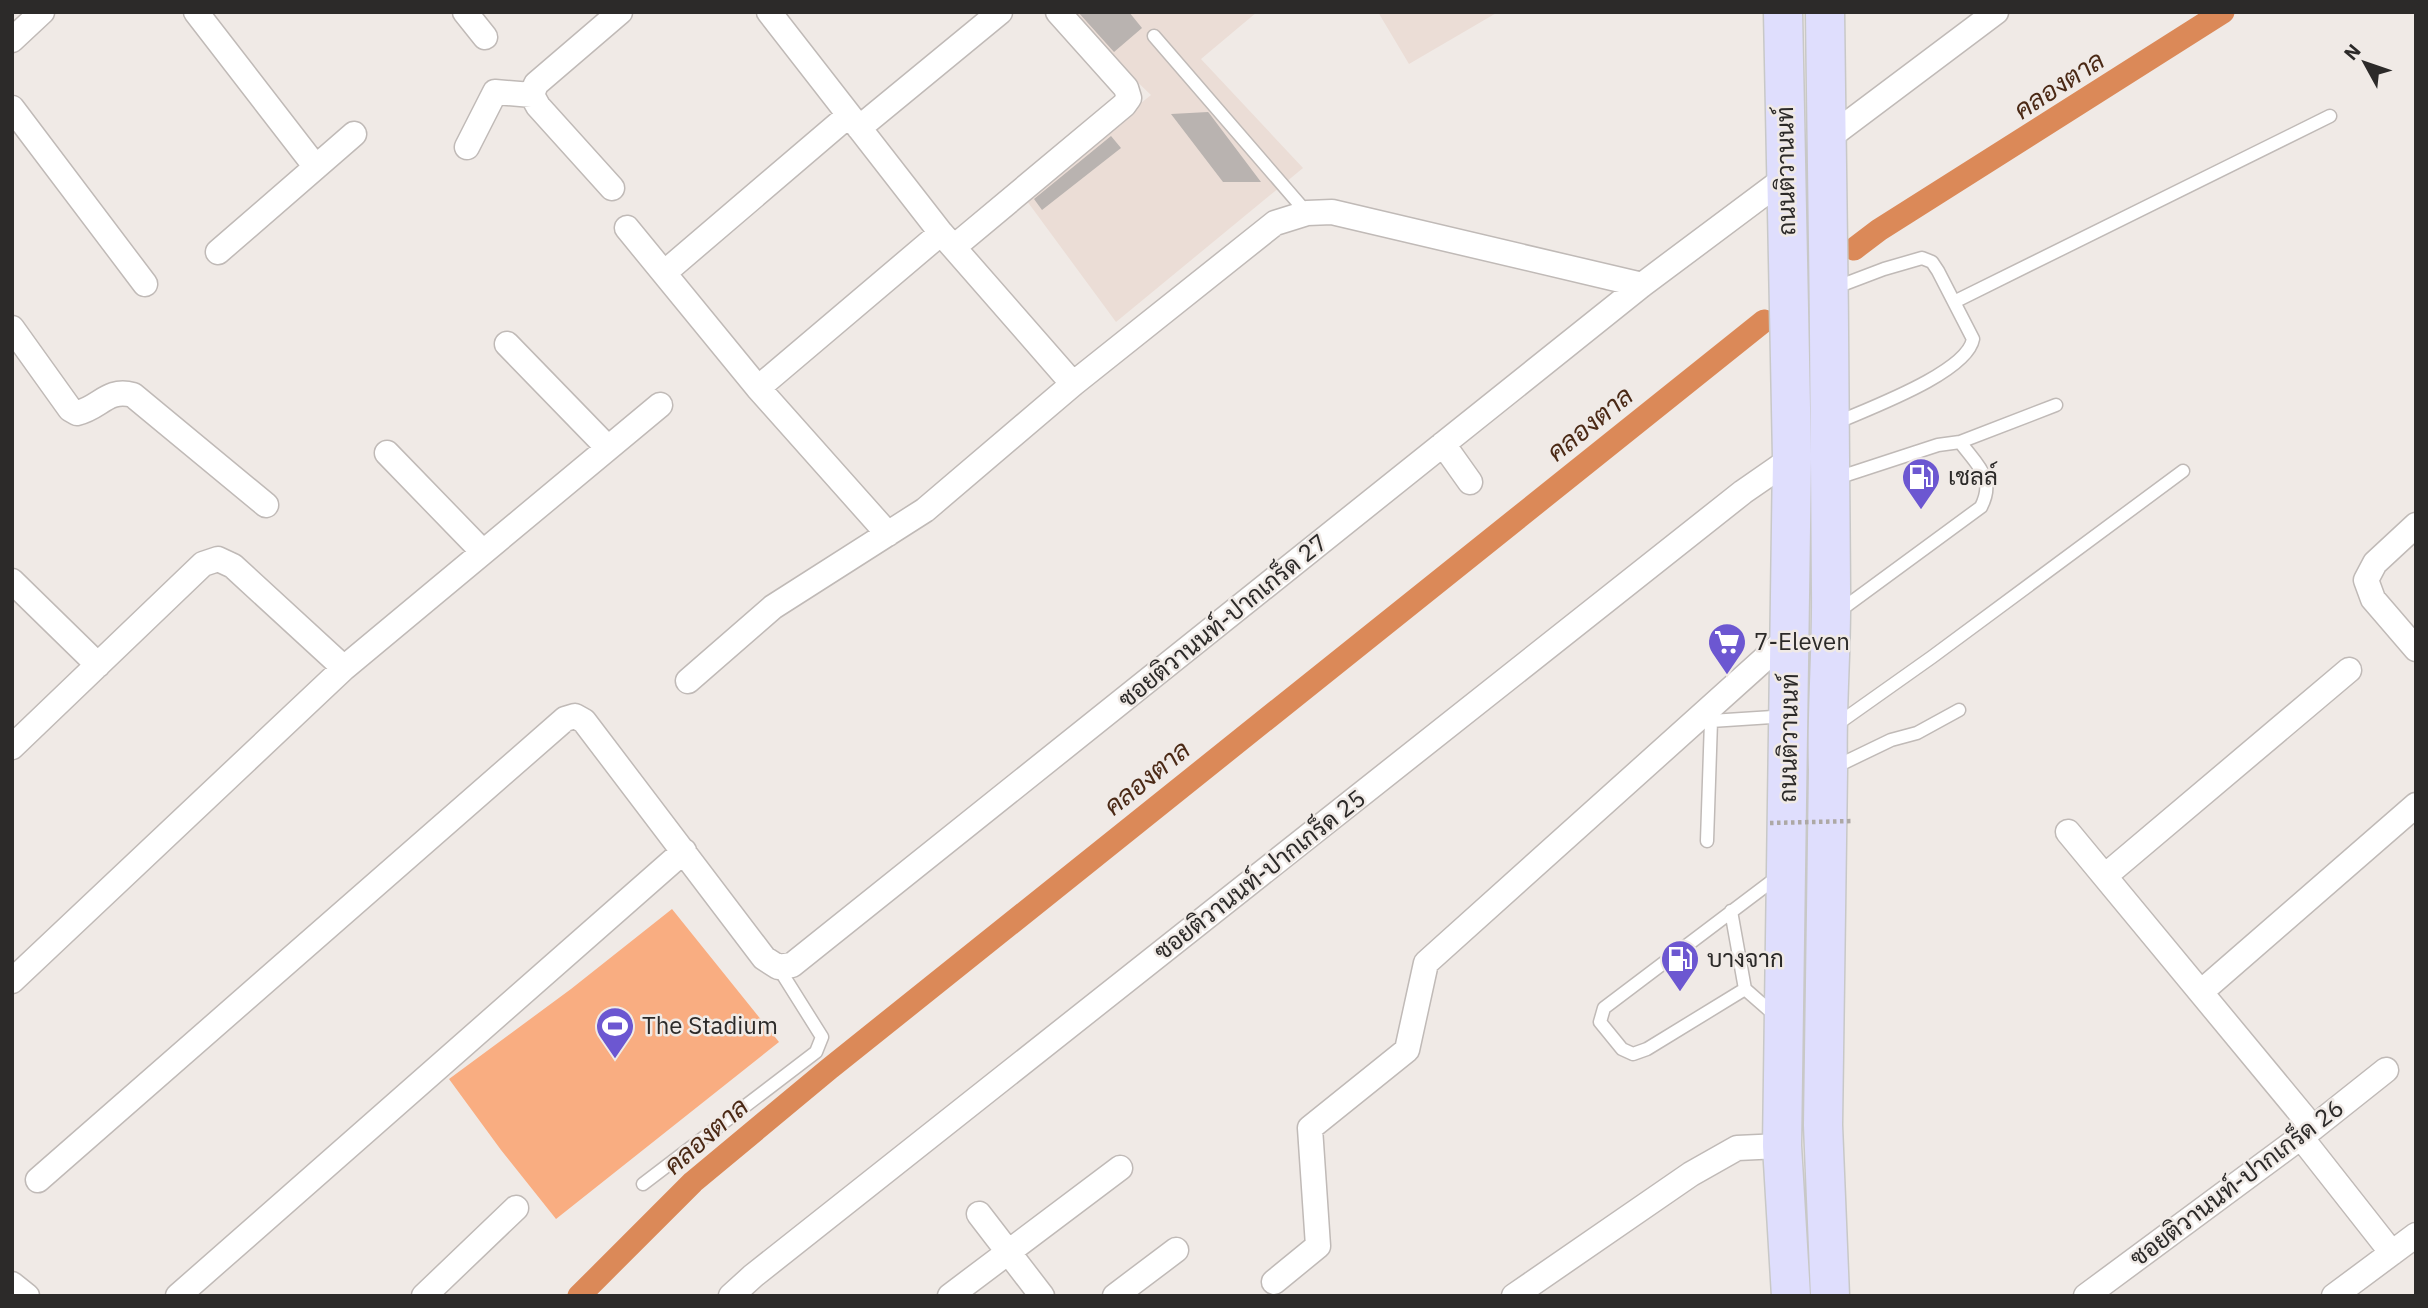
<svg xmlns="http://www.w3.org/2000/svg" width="2428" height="1308" font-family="'IBM Plex Sans',Sarabun,sans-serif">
  <rect width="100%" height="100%" fill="#f0eae6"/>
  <path fill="#ebddd6" d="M1064 12H1257L1201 59 1303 168 1116 322 1024 197 1151 95Z
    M1378 12H1498L1409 64Z"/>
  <path fill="#f9ad81" d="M672 909 779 1042 556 1219 501 1150 449 1079 571 989Z"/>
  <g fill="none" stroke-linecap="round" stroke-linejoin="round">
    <path stroke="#db8958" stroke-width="23" d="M1854 249 1879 230 2223 12
      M579 1296 693 1182 829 1069 1764 321"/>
  </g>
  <path fill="#b9b3b0" d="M1078 12H1129L1142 28 1114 52Z
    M1208 112 1209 113 1261 182H1223L1171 114Z
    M1111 136 1121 148 1042 210 1034 199Z"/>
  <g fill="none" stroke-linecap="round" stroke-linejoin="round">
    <defs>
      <path id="lane" d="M1154 36 1307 213
        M1834 288 1884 269 1922 258 1932 262 1938 271 1973 339C1967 373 1867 409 1836 423
        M1954 302 2330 116
        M1960 442 2056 405
        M1834 479 1938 445 1960 442C1977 465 1996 478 1981 507L1838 612
        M1836 725 1932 657 2183 471
        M1833 768 1891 740 1917 733 1959 710
        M1707 841 1711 721 1786 716
        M1731 911 1745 989
        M1777 1017 1745 989 1647 1049 1633 1054 1622 1049 1600 1022 1604 1008 1780 875
        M643 1184 816 1052 822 1037 778 967"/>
      <path id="street" d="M196 12 315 166
        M465 12 485 37
        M769 12 941 233 1073 384
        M12 40 42 12
        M12 108 145 284
        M859 128 1000 12
        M1827 139 1996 12
        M467 147 495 92 532 95
        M612 188 538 106 532 95 536 84 620 12
        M627 228 758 388 888 534
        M954 247 1124 105 1129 98 1126 88 1058 12
        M218 252 354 134
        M664 273 849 115
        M12 328 70 409 77 413C100 408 107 388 133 395L266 505
        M507 344 608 448
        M758 388 941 233
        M1443 444 1470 482
        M387 453 483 552
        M2416 525 2375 563 2366 580 2373 599 2416 649
        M12 581 98 665
        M688 681 773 607 925 510 1073 384 1275 223 1307 213 1332 212 1642 285
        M12 747 203 564 218 559 233 566 344 668
        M2068 832 2313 1128
        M2105 876 2349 670
        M12 981 344 668 660 405
        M2201 992 2416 805
        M2300 1136 2392 1253
        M38 1180 565 719 575 716 584 721 764 958 778 967 792 965 1642 285 1785 178
        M979 1214 1042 1296
        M1274 1282 1318 1246 1310 1128 1407 1050 1426 963 1790 636
        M12 1284 27 1296
        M178 1296 684 851
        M424 1296 516 1208
        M731 1296 753 1276 1743 492 1792 458
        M950 1296 1120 1168
        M1115 1296 1176 1250
        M1514 1296 1691 1174 1737 1148 1782 1146
        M2086 1296 2313 1128 2386 1070
        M2334 1296 2416 1235"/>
      <path id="primary" d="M1783 12 1792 458 1782 1146 1791 1296
        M1825 12C1828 205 1830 397 1831 590 1832 650 1826 710 1828 770L1823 1125 1830 1296"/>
    </defs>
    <use href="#lane" stroke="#c0bab7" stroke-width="15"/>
    <use href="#street" stroke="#c0bab7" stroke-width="27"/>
    <use href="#primary" stroke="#c8c8c7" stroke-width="41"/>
    <use href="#lane" stroke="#fff" stroke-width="12"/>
    <use href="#street" stroke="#fff" stroke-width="24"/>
    <use href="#primary" stroke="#dfdefd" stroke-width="38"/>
    <path stroke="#ada8a5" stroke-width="4.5" stroke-dasharray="3.5 3.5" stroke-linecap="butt" d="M1770 823 1854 821"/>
  </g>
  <defs>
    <symbol id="fuel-pin" viewBox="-11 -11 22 30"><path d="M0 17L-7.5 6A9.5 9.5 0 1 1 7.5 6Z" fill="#6c57d1" stroke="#f0eae6"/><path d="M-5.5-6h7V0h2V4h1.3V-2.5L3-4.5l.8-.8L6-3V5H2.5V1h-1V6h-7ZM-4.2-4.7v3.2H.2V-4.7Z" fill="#fff"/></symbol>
    <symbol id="supermarket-pin" viewBox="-11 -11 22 30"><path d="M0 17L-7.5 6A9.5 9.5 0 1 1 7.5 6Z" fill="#6c57d1" stroke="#f0eae6"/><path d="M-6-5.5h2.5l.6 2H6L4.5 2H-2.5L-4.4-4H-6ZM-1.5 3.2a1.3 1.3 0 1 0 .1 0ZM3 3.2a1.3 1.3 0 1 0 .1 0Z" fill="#fff"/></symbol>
    <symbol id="stadium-pin" viewBox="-11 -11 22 30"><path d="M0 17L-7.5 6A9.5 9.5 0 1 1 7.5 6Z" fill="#6c57d1" stroke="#f0eae6"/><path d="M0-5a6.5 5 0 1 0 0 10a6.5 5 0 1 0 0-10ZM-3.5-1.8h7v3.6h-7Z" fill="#fff"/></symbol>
  </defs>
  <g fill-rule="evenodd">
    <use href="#fuel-pin" x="1899" y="455" width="44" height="60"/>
    <use href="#supermarket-pin" x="1705" y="620" width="44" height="60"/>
    <use href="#fuel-pin" x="1658" y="937" width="44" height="60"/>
    <use href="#stadium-pin" x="593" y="1004" width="44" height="60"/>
  </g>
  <g text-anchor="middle" stroke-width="5" stroke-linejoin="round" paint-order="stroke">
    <g font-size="24" fill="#2c2a29" stroke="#f0eae6">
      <text transform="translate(1786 171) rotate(-91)" y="8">ถนนติวานนท์</text>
      <text transform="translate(1223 621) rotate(-39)" y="8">ซอยติวานนท์-ปากเกร็ด 27</text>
      <text transform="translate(1789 738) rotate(-89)" y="8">ถนนติวานนท์</text>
      <text transform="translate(1260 875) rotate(-38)" y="8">ซอยติวานนท์-ปากเกร็ด 25</text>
      <text transform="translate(2237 1183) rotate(-37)" y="8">ซอยติวานนท์-ปากเกร็ด 26</text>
    </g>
    <g font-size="24" fill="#2c2a29" stroke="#f0eae6" text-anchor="start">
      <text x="1948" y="485">เชลล์</text>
      <text x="1754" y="650">7-Eleven</text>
      <text x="1707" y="967">บางจาก</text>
      <text x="642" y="1034">The Stadium</text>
    </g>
    <g font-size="26" font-style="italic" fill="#4b2915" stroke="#f0eae6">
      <text transform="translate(2059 85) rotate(-33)" y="9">คลองตาล</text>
      <text transform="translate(1590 424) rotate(-39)" y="9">คลองตาล</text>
      <text transform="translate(1147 778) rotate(-39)" y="9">คลองตาล</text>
      <text transform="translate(706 1136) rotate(-41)" y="9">คลองตาล</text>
    </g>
  </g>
  <rect width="2428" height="1308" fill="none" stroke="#2c2a29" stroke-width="28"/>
  <g transform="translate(2365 63) rotate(310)" stroke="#f0eae6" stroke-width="5" paint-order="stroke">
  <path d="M0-5L12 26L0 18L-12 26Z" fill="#2c2a29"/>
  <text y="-10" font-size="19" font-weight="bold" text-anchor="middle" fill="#2c2a29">N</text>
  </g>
</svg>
